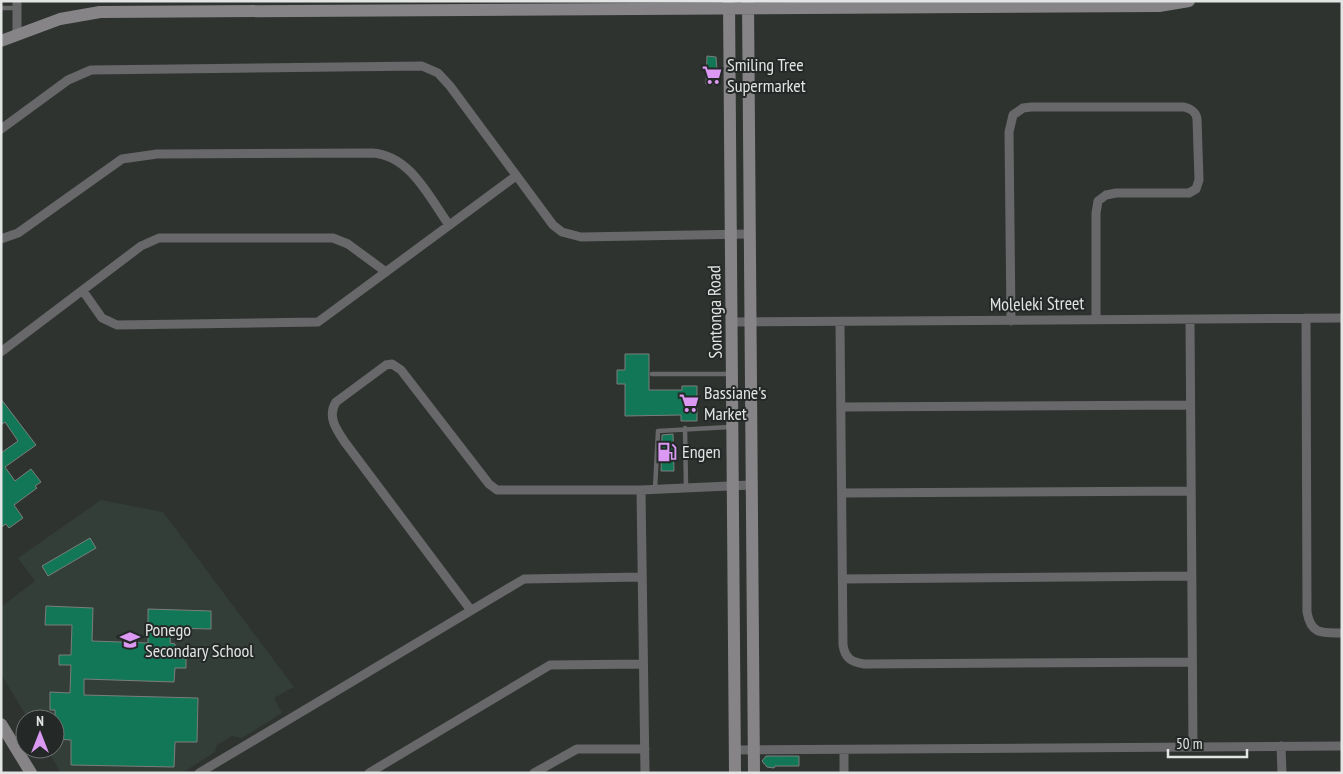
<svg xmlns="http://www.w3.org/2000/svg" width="1343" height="774" font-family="'PT Sans Narrow',sans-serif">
  <rect width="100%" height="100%" fill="#2e3330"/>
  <path fill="#333e39" d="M101 500 163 512 294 687 274 698 282 713 242 738 232 736 217 745 215 752 182 773H61L47 749H55V719H28L1 674V607L35 581 18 558Z"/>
  <path fill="#127756" stroke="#7a7f7c" d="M707 56 716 57 718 84H706Z
    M625 354H649V390H682V386H697V421H681V415L625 416V384H617V370H625Z
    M1 399 36 445 5 467 15 481 31 469 41 482 35 486 37 488 14 505 23 518 9 528 6 524 1 527V453L18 441 5 422 1 425Z
    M673 434 674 471H661L662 435Z
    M90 538 96 548 48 576 42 566Z
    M46 606 93 608 92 641 148 643V609L211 611V629L171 628 170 643 175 644V658H186V668H175L174 682 84 679V695L198 698 197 742H175L174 767 71 765V740L55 739V710H50V692L70 693 71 665H59V655H71L72 625H45Z
    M766 756H799V766H775L774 768 767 767 762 761Z"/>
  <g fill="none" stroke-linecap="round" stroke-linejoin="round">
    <path stroke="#686769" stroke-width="4.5" d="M1 8H17
      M652 374H731
      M685 428 686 487
      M655 489 658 431 730 427"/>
    <path stroke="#686769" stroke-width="9" d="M17 1V34
      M1 129 68 80 91 70 422 66 438 73 450 86 553 225 562 232 581 237 749 234
      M1 239 18 233 122 159 157 154 372 153C410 155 429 197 449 225
      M83 291 102 318 117 325 318 322 516 176
      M1306 318 1307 612C1311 635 1322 633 1342 633
      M1011 321 1009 132 1013 115 1023 108 1031 107H1184C1192 109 1196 112 1197 119L1199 180 1196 189 1189 193H1116L1106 195 1098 201 1096 213V319
      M1190 321 1193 746
      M733 322 1342 318
      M840 323 843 645C845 658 851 662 864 664L1192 662
      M1 352 141 246 159 238H333L348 244 386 272
      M842 407 1190 405
      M641 490 645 773
      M842 493 1191 491
      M843 579 1191 576
      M470 609 344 441C336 429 327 416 336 402L386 365 392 364 401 370 489 484 497 490H641L751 485
      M1281 746 1282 773
      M735 750 1342 746
      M844 751V773
      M199 773 524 579 642 577
      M369 773 550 665 643 664
      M534 773 577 749H645"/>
    <path stroke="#868487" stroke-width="12" d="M729 1 735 773
      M748 1 754 773
      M1 41 60 19 100 12 1159 6 1189 1
      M1 724 31 773"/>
  </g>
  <defs>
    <symbol id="supermarket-bare" viewBox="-9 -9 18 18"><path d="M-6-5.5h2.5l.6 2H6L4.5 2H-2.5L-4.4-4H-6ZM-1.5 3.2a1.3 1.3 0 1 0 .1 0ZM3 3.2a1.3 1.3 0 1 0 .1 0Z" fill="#dc99f4" stroke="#242927" stroke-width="2.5" paint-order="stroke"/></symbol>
    <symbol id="fuel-bare" viewBox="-9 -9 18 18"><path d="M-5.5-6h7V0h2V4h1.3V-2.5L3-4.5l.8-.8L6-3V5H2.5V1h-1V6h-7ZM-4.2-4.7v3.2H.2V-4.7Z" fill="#dc99f4" stroke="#242927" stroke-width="2.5" paint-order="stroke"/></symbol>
    <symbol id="school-bare" viewBox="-9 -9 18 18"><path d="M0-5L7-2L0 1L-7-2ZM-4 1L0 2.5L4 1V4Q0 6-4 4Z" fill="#dc99f4" stroke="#242927" stroke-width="2.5" paint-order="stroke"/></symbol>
  </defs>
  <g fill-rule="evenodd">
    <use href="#supermarket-bare" x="698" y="61" width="28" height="28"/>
    <use href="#supermarket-bare" x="675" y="389" width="28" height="28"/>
    <use href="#fuel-bare" x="653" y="438" width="28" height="28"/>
    <use href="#school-bare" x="116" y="626" width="28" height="28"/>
  </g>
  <g text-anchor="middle" stroke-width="4" stroke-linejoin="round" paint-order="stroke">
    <g font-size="18" fill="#e2e5e3" stroke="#242927" text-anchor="start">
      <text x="727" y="71">Smiling Tree<tspan x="727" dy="21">Supermarket</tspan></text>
      <text x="704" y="399">Bassiane's<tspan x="704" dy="21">Market</tspan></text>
      <text x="682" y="458">Engen</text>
      <text x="145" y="636">Ponego<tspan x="145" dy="21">Secondary School</tspan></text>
    </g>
    <g font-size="18" fill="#e2e5e3" stroke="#242927">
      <text transform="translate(1037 304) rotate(-1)" y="6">Moleleki Street</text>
      <text transform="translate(715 312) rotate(-91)" y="6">Sontonga Road</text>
    </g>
  </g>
  <rect width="1343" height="774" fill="none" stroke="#e2e5e3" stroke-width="5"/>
  <g transform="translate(40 734)"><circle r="24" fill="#242927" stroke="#707472"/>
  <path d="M0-4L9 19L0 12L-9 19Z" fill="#dc99f4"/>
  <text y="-8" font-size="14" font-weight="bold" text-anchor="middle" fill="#e2e5e3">N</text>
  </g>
  <path d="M1168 749v8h79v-8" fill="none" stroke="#e2e5e3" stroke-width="2.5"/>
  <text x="1176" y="749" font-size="15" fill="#e2e5e3" stroke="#242927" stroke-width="4" paint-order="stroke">50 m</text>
</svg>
